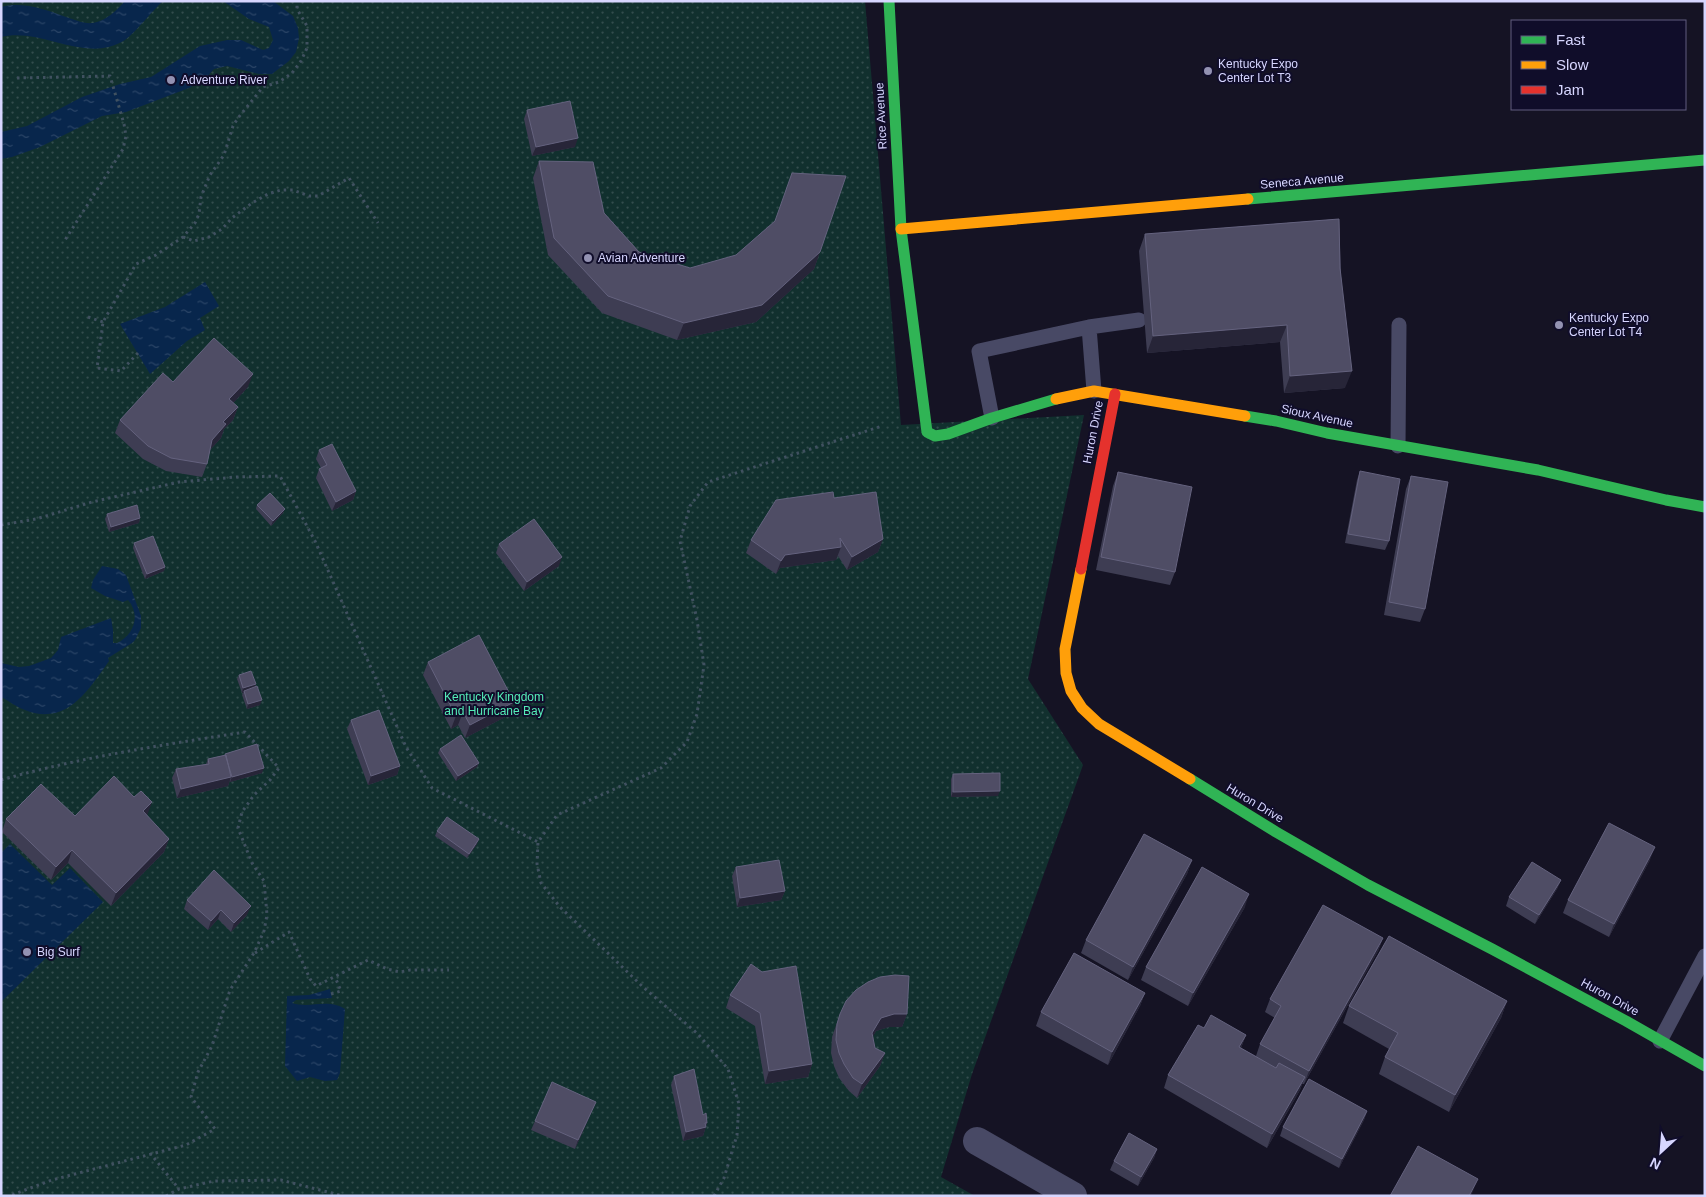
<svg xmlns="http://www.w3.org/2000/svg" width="1706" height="1197" font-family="Helvetica,sans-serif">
  <defs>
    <pattern id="green-dots" width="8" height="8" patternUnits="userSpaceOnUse" patternTransform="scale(1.25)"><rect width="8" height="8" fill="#11302e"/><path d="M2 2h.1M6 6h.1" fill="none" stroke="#334d4d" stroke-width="1.8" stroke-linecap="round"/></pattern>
    <pattern id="water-ripples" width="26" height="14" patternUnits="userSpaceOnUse" patternTransform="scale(1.25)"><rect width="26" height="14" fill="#08264c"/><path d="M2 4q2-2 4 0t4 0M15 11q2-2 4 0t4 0" fill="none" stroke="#2b4567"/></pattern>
  </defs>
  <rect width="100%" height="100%" fill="#151324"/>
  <path fill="url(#green-dots)" d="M1 1H865L901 425 1084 415 1028 679 1083 765 972 1074 941 1177 975 1196H1Z"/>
  <path fill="url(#water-ripples)" d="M125 1H163C152 11 136 32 125 40 85 65 43 27 1 37V7C22 1 47 10 66 17 75 20 84 24 93 23 106 21 117 10 125 1Z
    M223 1H273L293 16 298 28 299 38 296 52 289 61 272 74H259L227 66 214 69 205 79 189 88 126 112 102 116 40 147 12 157 1 159V132L27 126 82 97 120 84 151 77 200 46 227 40H241L263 50 269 48 273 40 269 27 249 19Z
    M205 282 219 306 200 318 205 330 187 341 150 374 120 324 165 307Z
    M102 566 118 569 126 575 141 616V628L135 640 132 643 108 658 109 661C89 689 67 727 25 710 16 707 9 701 1 697V663L19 667 29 666 51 658 58 650 61 637 111 618 113 630V643H117C134 635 141 615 128 600L123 602 105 596 91 588 93 580Z
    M10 844 52 885 70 868 103 902 1 1002V853Z
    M330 989 332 998 296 1000 292 1003C311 1009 327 998 345 1009L340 1073 337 1080 325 1081 310 1077 297 1081 285 1066 287 996 309 995Z"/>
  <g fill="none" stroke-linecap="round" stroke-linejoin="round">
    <path stroke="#405160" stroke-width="3" stroke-dasharray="2.5 4" stroke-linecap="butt" d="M17 78 110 76 124 124 126 136 123 149 65 240
      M183 237 194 241 209 237 222 229 232 218 252 203 268 194 281 190H293L309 196H318L349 178 378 223
      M88 317 103 322
      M138 353 121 371 97 368 103 322 136 264 156 255 183 237 195 223 199 214 201 197 205 187 210 175 224 155 233 126 238 118 263 87 279 82 292 73 301 61 307 48V26L297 9V1
      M1 525 36 519 92 502 179 482 236 477 280 476 315 541 406 747 432 788 538 842
      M1 780C81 757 163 745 245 732L279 768 270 780 254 795 242 812 238 828 252 863 264 881 267 915 264 931 254 953 230 990 212 1046 198 1072 191 1097 215 1129 186 1145 52 1180 9 1196
      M255 953 289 932 310 979 316 986 368 960 387 969 400 972 410 970H449
      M331 994 341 991 335 977
      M150 1153 179 1189
      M166 1196 179 1189 214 1181 281 1180 343 1196
      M714 1196 724 1178 737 1135 739 1104 728 1069 698 1034 643 987 560 907 541 883 537 864 538 842 557 815 661 768 687 742 697 714 704 665 697 620 680 541 690 506 708 482 882 426"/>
    <path stroke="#484965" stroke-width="15" d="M1094 391 1089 327 1139 320
      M992 418 979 351 1089 327
      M1398 446 1399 325
      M1660 1041 1705 956"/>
    <path stroke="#484965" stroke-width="28" d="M977 1141 1073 1196"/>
    <path stroke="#30b455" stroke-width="11" d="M889 1 901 229 927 432 935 436 948 434 992 418 1056 399
      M1248 199 1705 160
      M1245 416 1276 421 1327 433 1538 470 1666 500 1705 507
      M1190 779 1276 832 1368 885 1492 949 1626 1021 1705 1066"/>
    <path stroke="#ff9f0a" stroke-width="11" d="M901 229 1248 199
      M1056 399 1094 391 1245 416
      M1081 569 1065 649 1066 673 1071 691 1082 708 1099 724 1190 779"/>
    <path stroke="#e5322d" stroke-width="11" d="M1081 569 1115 394"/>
  </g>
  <path fill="#3e3d53" d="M527 110 575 147 532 156 524 119Z
    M539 161 604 213 639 252 690 268 820 252 814 269 756 322 677 340 602 313 548 255 533 178Z
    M1339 219 1345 388 1284 393 1280 342 1147 353 1139 251 1145 234Z
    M173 382 248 387 233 403 238 407 233 420 224 429 221 438 210 450 207 464 202 477 166 471 143 459 115 433 120 420Z
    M319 450 356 491 353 500 332 511 316 478 319 469 321 468 316 459Z
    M1360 471 1389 541 1385 550 1345 543 1357 480Z
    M1118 472 1175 572 1170 585 1096 570 1113 486Z
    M1411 476 1425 609 1420 622 1384 615 1406 489Z
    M834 498 883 539 878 552 847 570 838 556 836 560 780 568 776 574 746 553 751 540Z
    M257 505 283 513 271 526 256 509Z
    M107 514 140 518 139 523 109 532 105 519Z
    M134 543 165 567 164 571 145 579 133 548Z
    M499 544 559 566 524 591 496 553Z
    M428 662 514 702 509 715 465 738 458 725 451 729 423 675Z
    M239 675 256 684 255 687 260 705 247 709 242 695 243 693H242L237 679Z
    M351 720 400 766 397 775 368 785 347 729Z
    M440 749 479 763 477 767 456 781 438 753Z
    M225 754 262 773 230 782V780L228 786 177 798 172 778 176 769 206 764 208 759 225 755Z
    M953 774 998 796 951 797V779Z
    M134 797 147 816 169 839 164 852 111 906 68 863 51 880 2 832 6 819 75 816Z
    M437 831 477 844 467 858 435 836Z
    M1192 860 1187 874 1128 980 1081 953 1086 940Z
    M1650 860 1609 937 1563 913 1568 900Z
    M736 867 785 891 781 900 737 907 732 876Z
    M1561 880 1557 889 1535 924 1506 906 1509 897Z
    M187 900 247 915 231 932 218 919 208 930 184 909Z
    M1245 907 1188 1006 1141 980 1146 967Z
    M1383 938 1378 951 1304 1084H1302L1300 1090 1267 1148 1164 1088 1168 1075 1204 1028 1246 1035 1241 1048 1256 1056 1260 1044 1275 1018 1265 1012 1270 999Z
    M762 972 812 1064 808 1077 765 1084 755 1026 726 1008 730 995Z
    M1145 993 1140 1006 1108 1065 1036 1026 1041 1012Z
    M1507 1001 1501 1018 1449 1112 1379 1074 1385 1057 1389 1049 1343 1023 1349 1006Z
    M840 1014H907L902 1027H889L876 1031 873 1036 875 1048 885 1053 880 1066 857 1098 849 1091 839 1078 834 1066 831 1053 832 1037Z
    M674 1076 703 1115 707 1123 703 1136 683 1141 671 1085Z
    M596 1102 575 1149 531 1130 535 1121Z
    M1367 1111 1364 1120 1339 1168 1280 1136 1283 1127Z
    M1157 1149 1154 1158 1138 1186 1110 1170 1114 1161Z"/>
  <path fill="#272538" d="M578 138 575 147 532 156 536 147Z
    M820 252 814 269 756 322 677 340 684 323Z
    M1287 325 1280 342 1147 353 1153 336Z
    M1352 371 1345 388 1284 393 1290 376Z
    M253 374 248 387 225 412 229 399Z
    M238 407 233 420 224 429 221 438 207 453 212 440 223 422Z
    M356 491 353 500 332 511 336 502Z
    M285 509 283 513 271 526 273 521Z
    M140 518 139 523 109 532 111 527Z
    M883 539 878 552 847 570 852 557Z
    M841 547 836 560 780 568 776 574 781 561 785 555Z
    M562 557 559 566 524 591 527 582Z
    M165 567 164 571 145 579 147 574Z
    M256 684 254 689 244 691 243 693H242L243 688Z
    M262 700 260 705 247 709 248 704Z
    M514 702 509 715 465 738 470 725Z
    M463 712 458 725 451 729 456 716Z
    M479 763 477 767 456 781 458 776Z
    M400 766 397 775 368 785 371 776Z
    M264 768 262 773 230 782 232 777Z
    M231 777 228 786 177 798 181 789Z
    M1000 791 998 796 951 797 953 792Z
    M152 802 147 816 143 811Z
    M169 839 164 852 111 906 116 893Z
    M479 839 477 844 467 858 469 854Z
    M1655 847 1650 860 1609 937 1614 924Z
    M72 850 68 863 51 880 56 867Z
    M1192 860 1187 874 1128 980 1133 967Z
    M1561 880 1557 889 1535 924 1539 915Z
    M785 891 781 900 737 907 740 898Z
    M1249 894 1245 907 1188 1006 1193 993Z
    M251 906 247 915 231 932 234 923Z
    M221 910 218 919 208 930 211 921Z
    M1383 938 1378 951 1304 1084 1309 1071Z
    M1145 993 1140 1006 1108 1065 1112 1052Z
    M1507 1001 1501 1018 1449 1112 1455 1095Z
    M894 1014H907L902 1027H889L876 1031 868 1046 872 1033 881 1018Z
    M1246 1035 1241 1048 1239 1047Z
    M885 1053 880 1066 857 1098 862 1084Z
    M812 1064 808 1077 765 1084 769 1071Z
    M1305 1077 1300 1090 1267 1148 1272 1134Z
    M596 1102 592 1111 575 1149 578 1140Z
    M1367 1111 1364 1120 1339 1168 1342 1159Z
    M705 1123H707L703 1136 683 1141 686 1132Z
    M1157 1149 1154 1158 1138 1186 1141 1177Z
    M1478 1179 1471 1196H1469Z"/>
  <path fill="#4f4d65" stroke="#64627e" d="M570 101 578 138 536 147 527 110Z
    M539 161 593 162 604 213 639 252 690 268 736 255 775 221 792 173 846 176 820 252 762 305 684 323 608 296 554 238Z
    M1339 219 1340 268 1352 371 1290 376 1287 325 1153 336 1145 234Z
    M214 338 253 374 229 399 238 407 223 422 226 424 212 440 207 464 171 458 148 446 120 420 163 373 173 382Z
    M332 444 356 491 336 502 319 469 327 465 319 450Z
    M1360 471 1400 479 1389 541 1348 534Z
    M1118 472 1192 487 1175 572 1101 557Z
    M1411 476 1448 482 1425 609 1389 602Z
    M833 492 834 498 876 492 883 539 852 557 840 538 841 547 785 555 781 561 751 540 776 500Z
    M270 493 285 509 273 521 257 505Z
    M137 505 140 518 111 527 107 514Z
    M534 519 562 557 527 582 499 544Z
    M153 536 165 567 147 574 134 543Z
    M479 635 514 702 470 725 463 712 456 716 428 662Z
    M251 671 256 684 243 688 239 675Z
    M257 686 262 700 248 704 244 691Z
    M379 710 400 766 371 776 351 720Z
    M461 735 479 763 458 776 440 749Z
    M257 744 264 768 232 777 225 754Z
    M226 755 231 777 181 789 176 769 209 764 208 759Z
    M1000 773V791L953 792V774Z
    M114 776 134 797 141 791 152 802 143 811 169 839 116 893 72 850 56 867 6 819 41 784 75 816Z
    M447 817 479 839 469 854 437 831Z
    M1609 823 1655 847 1614 924 1568 900Z
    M1144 834 1192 860 1133 967 1086 940Z
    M779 860 785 891 740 898 736 867Z
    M1532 862 1561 880 1539 915 1509 897Z
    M1202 867 1249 894 1193 993 1146 967Z
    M214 870 251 906 234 923 221 910 211 921 187 900Z
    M1323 905 1383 938 1309 1071 1260 1044 1281 1006 1270 999Z
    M1389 936 1507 1001 1455 1095 1385 1057 1398 1033 1349 1006Z
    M1074 953 1145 993 1112 1052 1041 1012Z
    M751 964 762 972 796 966 812 1064 769 1071 760 1013 730 995Z
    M895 975 909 976 907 1014H894L881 1018 872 1033 875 1048 885 1053 862 1084 853 1078 844 1064 839 1053 836 1040 837 1024 840 1014 846 1001 856 990 868 982 880 977Z
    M1211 1015 1246 1035 1239 1047 1276 1068 1279 1063 1305 1077 1272 1134 1168 1075 1198 1025 1204 1028Z
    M694 1069 703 1115 706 1113 707 1123H705L706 1127 686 1132 674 1076Z
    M1309 1079 1367 1111 1342 1159 1283 1127Z
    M552 1082 596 1102 578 1140 535 1121Z
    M1129 1133 1157 1149 1141 1177 1114 1161Z
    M1418 1146 1478 1179 1469 1196H1390Z"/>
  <g fill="#9392b2" stroke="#100d2a" stroke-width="2">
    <circle cx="1208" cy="71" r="5"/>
    <circle cx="171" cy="80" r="5"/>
    <circle cx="588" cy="258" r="5"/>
    <circle cx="1559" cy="325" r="5"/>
    <circle cx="27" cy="952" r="5"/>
  </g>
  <g text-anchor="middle" stroke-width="4" stroke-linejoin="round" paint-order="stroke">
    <g font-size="12" fill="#d7d6ff" stroke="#100d2a" text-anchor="start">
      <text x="1218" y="68">Kentucky Expo<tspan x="1218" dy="14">Center Lot T3</tspan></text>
      <text x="181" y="84">Adventure River</text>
      <text x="598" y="262">Avian Adventure</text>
      <text x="1569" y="322">Kentucky Expo<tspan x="1569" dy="14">Center Lot T4</tspan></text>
      <text x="37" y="956">Big Surf</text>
    </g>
    <g font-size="12" fill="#d7d6ff" stroke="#100d2a">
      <text transform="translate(881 116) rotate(-93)" y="4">Rice Avenue</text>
      <text transform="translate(1302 181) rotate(-5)" y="4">Seneca Avenue</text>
      <text transform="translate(1317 416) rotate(12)" y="4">Sioux Avenue</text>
      <text transform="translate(1093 432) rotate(-79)" y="4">Huron Drive</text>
      <text transform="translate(1255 803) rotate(31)" y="4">Huron Drive</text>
      <text transform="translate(1610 997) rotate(29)" y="4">Huron Drive</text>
    </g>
    <g font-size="12" fill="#55edb8" stroke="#100d2a">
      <text x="494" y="701">Kentucky Kingdom<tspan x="494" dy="14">and Hurricane Bay</tspan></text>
    </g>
  </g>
  <rect width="1706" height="1197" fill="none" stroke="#d7d6ff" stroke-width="5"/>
  <rect x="1511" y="20" width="175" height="90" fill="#100d2a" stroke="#605d7f"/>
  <rect x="1521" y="36" width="25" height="8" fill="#30b455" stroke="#605d7f"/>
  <text x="1556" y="45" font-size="15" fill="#d7d6ff">Fast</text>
  <rect x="1521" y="61" width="25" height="8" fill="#ff9f0a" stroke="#605d7f"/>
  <text x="1556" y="70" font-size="15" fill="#d7d6ff">Slow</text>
  <rect x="1521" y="86" width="25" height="8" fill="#e5322d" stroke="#605d7f"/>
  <text x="1556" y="95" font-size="15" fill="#d7d6ff">Jam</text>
  <g transform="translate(1661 1152) rotate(206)" stroke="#100d2a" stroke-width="4" paint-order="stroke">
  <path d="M0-4L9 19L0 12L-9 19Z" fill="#d7d6ff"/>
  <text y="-8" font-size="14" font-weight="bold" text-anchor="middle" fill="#d7d6ff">N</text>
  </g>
</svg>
